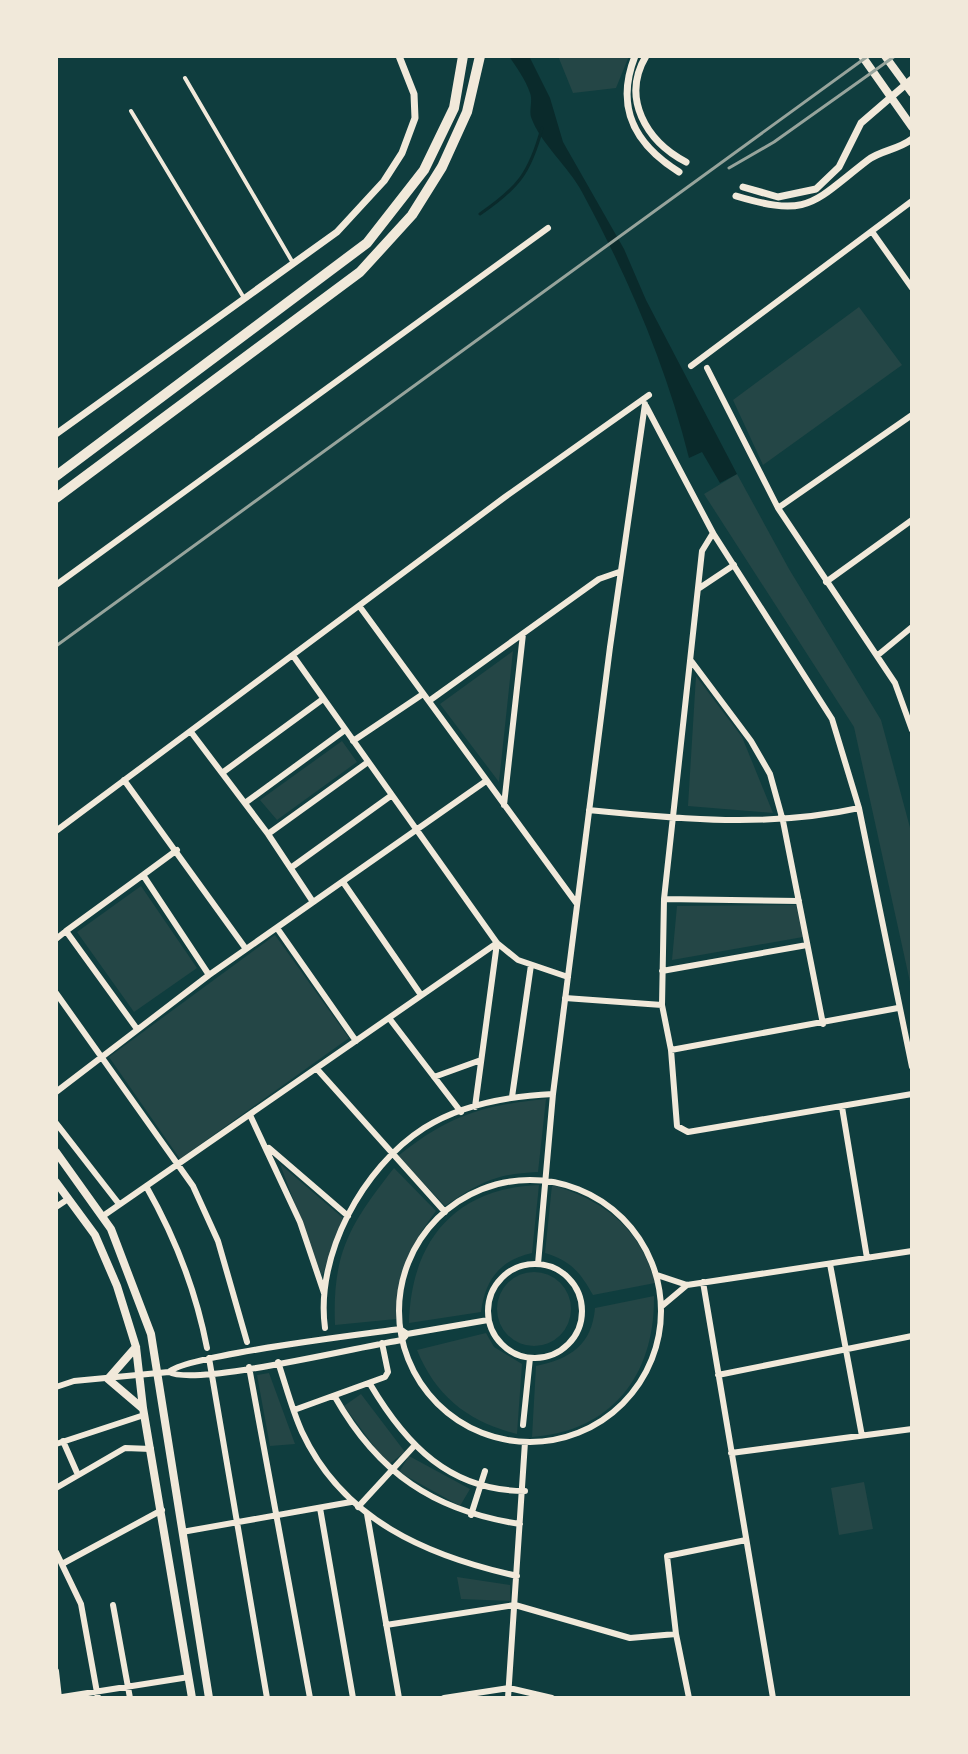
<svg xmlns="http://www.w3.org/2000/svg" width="968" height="1754" font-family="'Asap Condensed',sans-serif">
  <rect width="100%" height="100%" fill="#0f3d3e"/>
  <path fill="#244646" d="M558 56H629L616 88 573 93Z
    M859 307 902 365 763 465 733 400Z
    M737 474 789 569 881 720 912 835V991L854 727 704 494Z
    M513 651 499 782 440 704Z
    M696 676 742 737 773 813 688 806Z
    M342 741 357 762 277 820 260 800Z
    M141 886 197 968 134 1012 77 932Z
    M796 905 803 937 672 960 677 906Z
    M275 935 349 1038 180 1159 109 1057Z
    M546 1099 538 1172C495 1174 481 1182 445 1206L398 1156C448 1116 482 1105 546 1099Z
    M280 1164 343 1218 322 1276Z
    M394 1168 436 1211C406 1251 401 1270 396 1319L335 1325C332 1253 350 1224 394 1168Z
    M539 1185 532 1253C500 1260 485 1280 481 1312L409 1323C411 1241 455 1188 539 1185Z
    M552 1185C604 1200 641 1229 655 1283L593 1295C580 1272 571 1261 545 1253Z
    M497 1309a37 37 0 1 1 74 0a37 37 0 1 1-74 0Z
    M654 1296C655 1374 613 1431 532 1437L536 1366C570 1359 592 1345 595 1308Z
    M486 1333 494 1347 522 1364 517 1434C469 1422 436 1397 417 1350Z
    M269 1373 295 1444 270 1446 257 1375Z
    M361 1394 405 1452 388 1465 344 1406Z
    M409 1456 470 1489 460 1506 399 1472Z
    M864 1482 873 1529 839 1535 831 1488Z
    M457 1577 510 1585V1601L461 1599Z"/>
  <path fill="#0a2a2b" d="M509 56H529L550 98 563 142 624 249 646 300 737 474 720 483 702 452 689 458C666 365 628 277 582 192 569 167 540 143 531 117 529 110 533 100 530 93 526 80 516 67 509 56Z"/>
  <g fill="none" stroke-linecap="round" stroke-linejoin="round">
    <path stroke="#0a2a2b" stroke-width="3" d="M480 214C518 188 530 173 542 128"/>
    <path stroke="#f1e9da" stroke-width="4" d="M185 78 293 263
      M131 111 244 298"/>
    <path stroke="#f1e9da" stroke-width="6" d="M873 233 912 288
      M691 366 912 201
      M707 368 778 508 895 683 912 730
      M646 406 713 533 832 719 859 808 912 1067
      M778 508 912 415
      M713 533 702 551 664 899 662 1005 671 1050 677 1126 688 1132 912 1094
      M826 582 912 520
      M56 585 548 228
      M698 589 734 565
      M360 607 577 904
      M878 655 912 627
      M294 657 497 943 518 960 568 977
      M692 662 751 741 770 774 783 821 823 1024
      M429 701 599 579 619 572
      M191 732 268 834 313 902
      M353 741 423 694
      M222 773 323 699
      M124 780 246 949
      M245 803 345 730
      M504 805 523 634
      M589 810C680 819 769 828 859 808
      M56 831 505 497 649 395
      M268 834 368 762
      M292 867 392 795
      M143 875 177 850
      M343 882 421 995
      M664 899 799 901
      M277 928 356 1041
      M56 939 66 931
      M662 971 807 945
      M56 993 193 1186 218 1241 247 1342
      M565 998 662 1005
      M389 1018 461 1112
      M137 1029 66 931 143 875 209 975
      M671 1050 898 1008
      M317 1069 445 1212
      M434 1077 481 1060
      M56 1092 209 975 486 781
      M512 1097 531 965
      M475 1107 497 943
      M842 1107 867 1258
      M250 1115 300 1222 324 1293
      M56 1123 119 1204
      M269 1148 348 1216
      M399 1311a131 131 0 1 1 262 0a131 131 0 1 1-262 0Z
      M146 1186C175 1237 196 1291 207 1348
      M56 1207 68 1199
      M103 1216 497 943
      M488 1311a47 47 0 1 1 94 0a47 47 0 1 1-94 0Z
      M538 1264 553 1094 610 647 645 404
      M830 1264 862 1436
      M657 1275 687 1285 912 1251
      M703 1282 773 1698
      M662 1306 687 1285
      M325 1328C315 1255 363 1167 424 1128 462 1104 510 1096 553 1094
      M209 1358 267 1698
      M278 1362C286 1386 292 1410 302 1432 343 1520 427 1556 517 1576
      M249 1367 310 1698
      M169 1372C195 1387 362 1346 402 1340L407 1334 488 1320
      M718 1375 912 1336
      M370 1384C406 1445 450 1491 525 1491
      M56 1387 74 1381 169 1372C187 1355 365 1334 400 1329L407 1334
      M335 1397C378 1473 434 1511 520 1524
      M294 1410 385 1377 388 1372 382 1343
      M523 1425 530 1358
      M63 1441 78 1475
      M56 1444 144 1415
      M731 1453 912 1429
      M56 1488 125 1448 151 1449
      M358 1507 415 1445
      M320 1508 353 1698
      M367 1514 399 1698
      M471 1515 485 1471
      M182 1532 351 1502
      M56 1552 81 1604 98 1698
      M62 1564 162 1510
      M113 1605 130 1698
      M386 1625 515 1605 630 1638 676 1634
      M56 1671 59 1698
      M56 1698 189 1677
      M444 1698 509 1688 552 1698
      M508 1698 525 1442
      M689 1698 676 1634 667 1556 746 1540"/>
    <path stroke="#f1e9da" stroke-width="7" d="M635 56C615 107 634 144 679 172
      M646 56C621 98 646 141 686 162
      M743 187 778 197 816 189 839 167 861 123 912 79
      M736 196C810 218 812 203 868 160 881 150 898 150 912 139
      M56 434 337 232 384 181 402 153 415 118 414 94 399 56"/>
    <path stroke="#f1e9da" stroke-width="8" d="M862 56 912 127
      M885 56 912 93
      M56 1152 111 1229 151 1334 209 1698
      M56 1182 95 1235 117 1286 136 1347 143 1408 192 1698
      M136 1347 108 1379 142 1408"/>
    <path stroke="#f1e9da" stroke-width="10" d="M56 476 367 243 424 170 454 108 463 56
      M56 498 360 272 412 215 442 167 467 112 480 56"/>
    <path stroke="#97a49c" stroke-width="3" d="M729 168 774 142 895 56
      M56 646 868 56"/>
  </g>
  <rect width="968" height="1754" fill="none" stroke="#f1e9da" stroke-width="116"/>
</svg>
